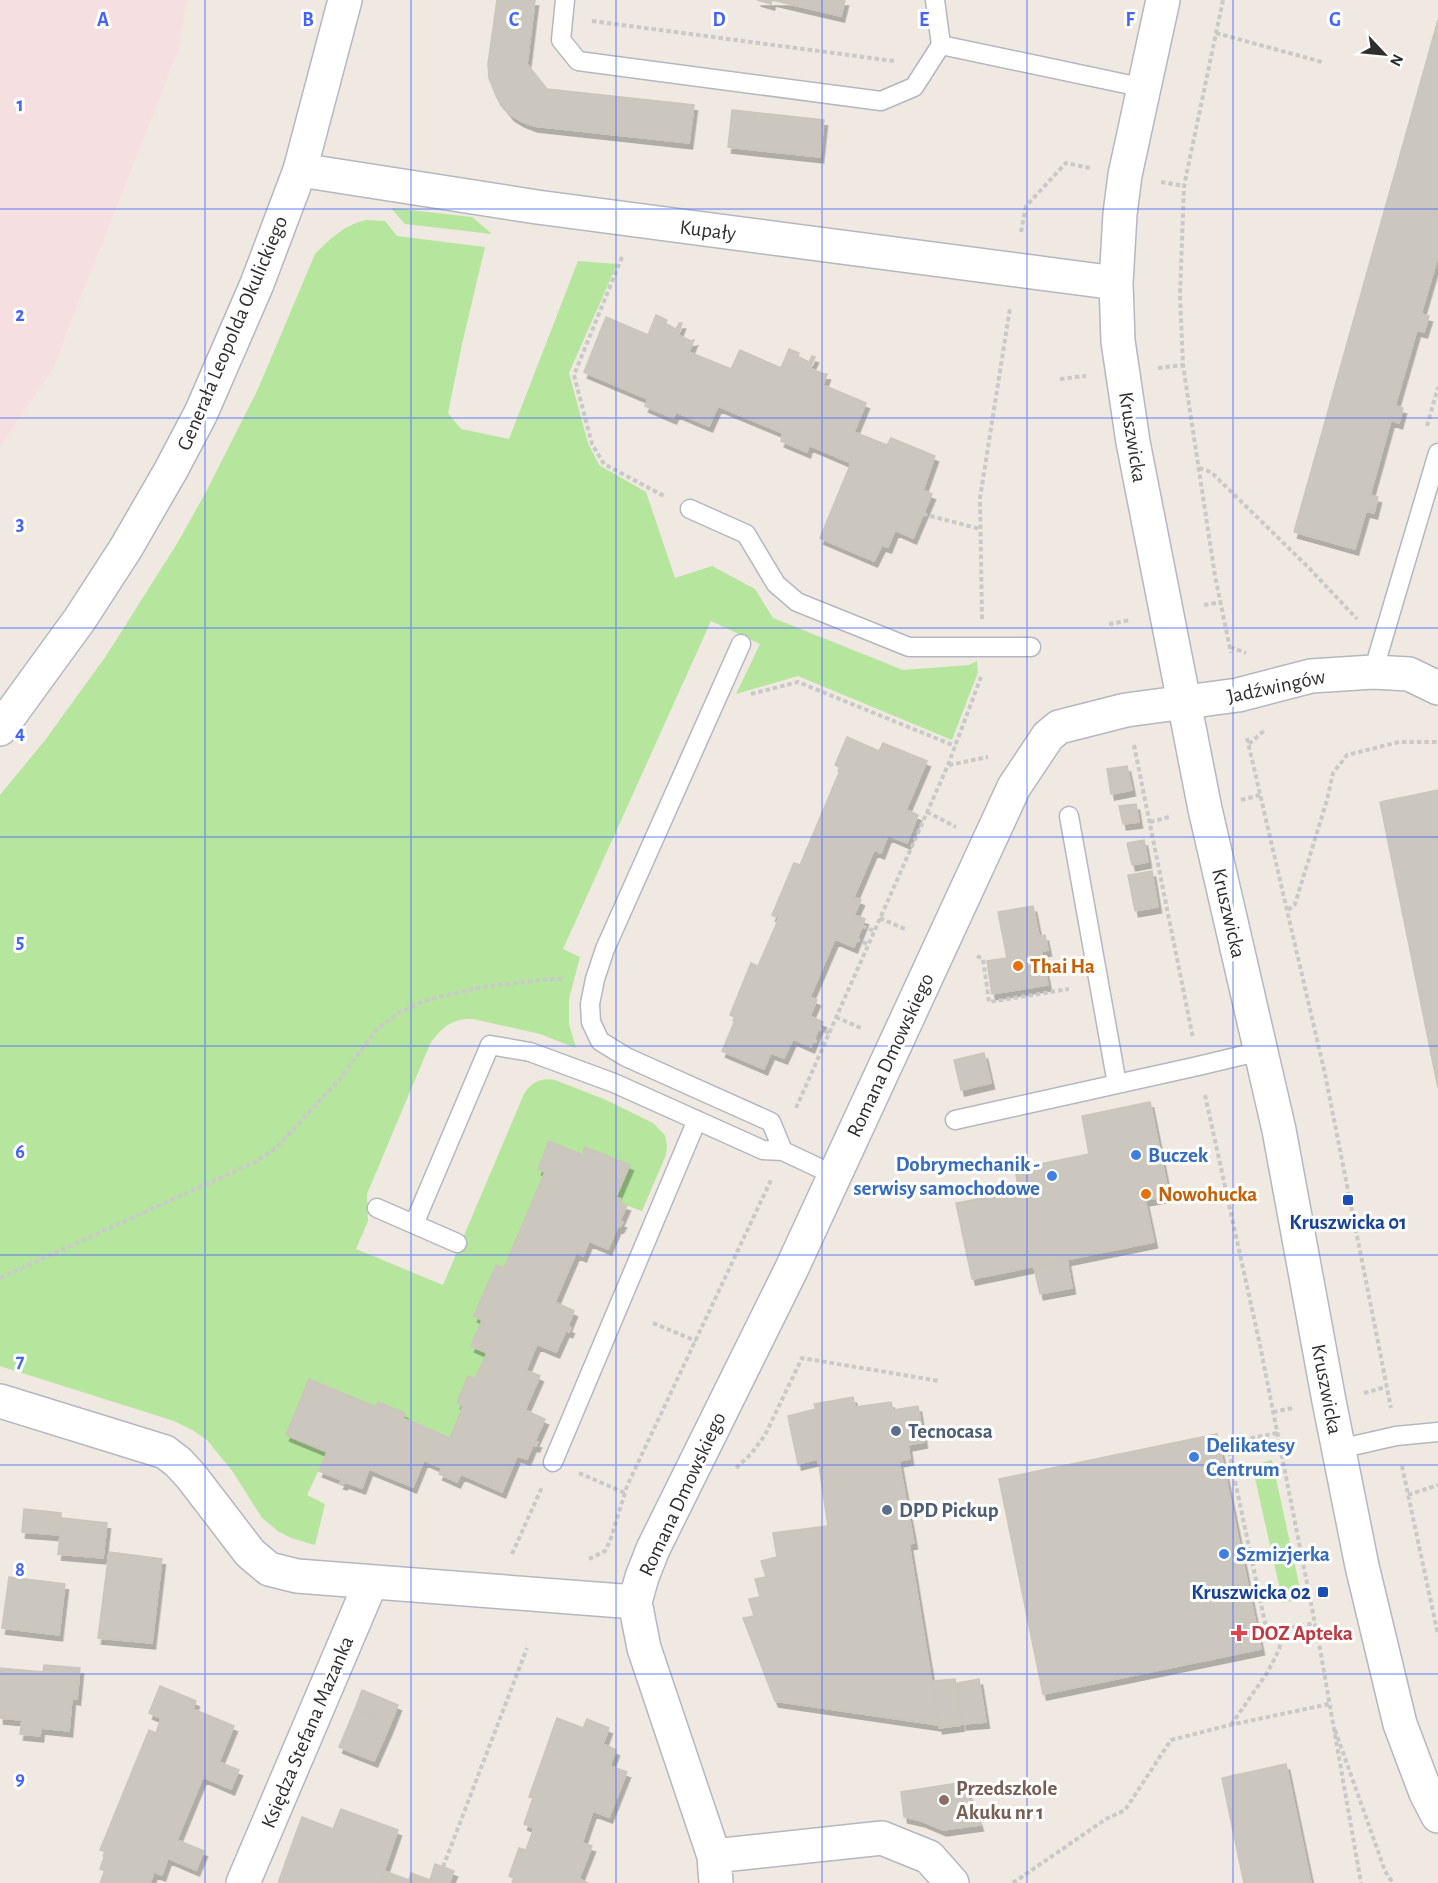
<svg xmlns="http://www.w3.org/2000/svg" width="1438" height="1883" font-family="'Alegreya Sans',sans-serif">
  <defs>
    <filter id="shadow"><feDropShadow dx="3.5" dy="6" stdDeviation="0" flood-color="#0004"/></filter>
  </defs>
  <rect width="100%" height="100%" fill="#efe9e1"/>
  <path fill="#f5dfe0" d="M0 0H187L179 48 52 370 0 446Z"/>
  <path fill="#b6e59e" d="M391 208 472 217 492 234 405 224Z
    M366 220 385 221 397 236 485 247 462 344 448 413 461 429 509 439 578 261 617 264 569 373 588 443 599 465 646 492 675 578 712 566 755 589 773 618 903 670 969 665 977 661 978 672 952 740 798 676 736 694 760 644 711 621 563 949 580 957 569 999V1024L576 1048 540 1034 473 1019C452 1018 441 1028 430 1044L367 1194 368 1221 356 1249 443 1285 524 1094C531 1082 541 1077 555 1080L604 1099 653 1123 665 1135 667 1145 666 1155 642 1211 620 1203V1199L616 1197 585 1148 583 1155 549 1141 538 1168 545 1172 504 1268 496 1265 474 1316 482 1320 471 1346 487 1353 475 1379 468 1377 457 1403 463 1406 450 1438 403 1418 405 1413 376 1407 327 1452 307 1495 325 1504 315 1545 291 1538 278 1531 262 1518 233 1472 207 1440 194 1431 174 1421 0 1366V795L46 739 106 656 178 542 207 490 258 389 315 254C329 239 346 224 366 220Z
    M1272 1460 1302 1598 1283 1603 1252 1465Z"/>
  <path fill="#cbc7bf" stroke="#cbc5ba" stroke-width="1.5" filter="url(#shadow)" d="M497 0H535L527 64 547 89 694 105 689 143 534 126 521 121 511 115 497 98 489 78 488 64Z
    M757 0H845L841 16 772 0 771 4Z
    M1438 20V256L1421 314 1429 316 1424 332 1417 330 1395 406 1403 408 1399 423 1391 420 1370 495 1378 497 1374 513 1366 511 1355 549 1294 532Z
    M732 110 824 120 820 157 728 147Z
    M656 315 667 320 665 324 676 329 679 323H682L678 335 691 341 694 340 689 352 731 369 740 350 781 368 789 349 799 353 798 357 809 362 812 356 815 357 810 368 824 374H827L823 385 866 403 854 432 887 445 891 438 935 456 923 490 932 494 913 538 895 530 888 547 882 545 874 561 820 538 851 463 809 445 807 452 781 441 783 433 718 406 709 426 676 412 673 418 645 406 648 399 584 372 606 317 648 335Z
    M847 737 879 751 883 743 927 761 906 810 918 815 907 843 888 835 881 853 874 850 854 897 861 900 854 915 865 919 854 947 835 939 810 997 817 1000 810 1016 823 1022 822 1025H820L811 1047 793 1039 784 1058 771 1053 764 1069 722 1051 736 1018 730 1015 751 963 758 966 779 918 772 915 794 863 800 865 841 768 835 765Z
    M1127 766 1132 790 1111 794 1107 769Z
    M1438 790V1088L1380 802Z
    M1136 804 1139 822 1123 824 1119 806Z
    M1144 840 1148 862 1132 865 1127 843Z
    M1152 871 1158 907 1135 911 1128 875Z
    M1033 906 1039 936 1045 935 1048 950 1041 951 1048 985 992 994 987 961 1007 958 998 912Z
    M984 1053 991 1083 961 1090 954 1060Z
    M1150 1102 1169 1196 1145 1200 1154 1242 972 1279 956 1203 1019 1191 1015 1169 1089 1154 1082 1116Z
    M549 1141 583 1155 585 1147 630 1165 616 1197 621 1199 620 1203 627 1205 620 1221 623 1222 620 1227 618 1226 608 1249 589 1241 583 1256 576 1253 555 1302 574 1311 568 1326 571 1328 569 1332 566 1330 556 1352 537 1344 526 1370 540 1376 525 1410 545 1419 535 1441 538 1442 536 1446 533 1445 527 1459 517 1456 502 1492 461 1474 457 1482 439 1474 442 1468 424 1460 413 1487 369 1469 362 1488 345 1482 344 1484 340 1483 342 1480 319 1471 327 1452 286 1435 309 1379 376 1407 378 1402 405 1413 403 1418 450 1438 463 1406 457 1403 468 1376 475 1379 487 1353 471 1346 482 1320 474 1316 496 1265 504 1268 545 1172 538 1169Z
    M1067 1260 1072 1288 1040 1294 1034 1267Z
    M853 1397 855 1407 891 1402 893 1410 918 1406 924 1442 908 1445 910 1459 899 1461 914 1543 909 1544 939 1725 775 1701 743 1618 754 1616 749 1599 760 1597 755 1579 766 1577 761 1561 777 1557 773 1533 828 1526 818 1459 798 1464 788 1416 816 1409 814 1404Z
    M1217 1434 1261 1649 1043 1694 999 1479Z
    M24 1509 61 1513 60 1535 22 1532Z
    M62 1518 107 1523 103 1558 58 1554Z
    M109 1552 162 1559 152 1643 98 1638Z
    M9 1577 65 1584 59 1635 2 1628Z
    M44 1665 80 1668 77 1699 72 1698 69 1731 41 1728 40 1736 20 1734 22 1720 0 1718V1668L43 1672Z
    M955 1679 961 1725 939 1728 932 1681Z
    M979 1679 986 1722 963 1724 957 1683Z
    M160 1686 196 1701 193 1709 234 1726 219 1762 239 1770 231 1789 203 1777 177 1840 204 1851 196 1870 168 1858 162 1875 154 1872 150 1883H100L105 1871 100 1869 106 1852 100 1850 149 1730 156 1733 161 1718 149 1713Z
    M362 1690 398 1705 390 1725 355 1709Z
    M355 1709 390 1725 374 1761 339 1747Z
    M557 1718 583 1728 587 1719 609 1728 603 1744 616 1750 610 1766 627 1772 609 1817 593 1811 582 1843 592 1846 579 1879 588 1883H513L514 1878 509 1876 519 1848 526 1850 534 1828 524 1824 533 1798 529 1797Z
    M1286 1764 1311 1883H1244L1222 1778Z
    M964 1782 980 1825 943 1830 922 1821 904 1817 901 1792Z
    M341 1809 398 1830 380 1883H278L302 1817 333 1829Z
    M435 1864 454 1871 449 1883H380L384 1871 409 1880 411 1873 430 1880Z"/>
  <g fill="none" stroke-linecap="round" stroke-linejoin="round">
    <defs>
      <path id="service" d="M565 0 561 40 578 61 881 101 914 87 941 45 1145 88
        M935 0 941 45
        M690 509 746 534 776 584 797 602 909 647H1031
        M741 644 605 949 595 979 590 1004 591 1022 600 1041 626 1057 771 1122 783 1151 834 1175
        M1373 672 1438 453
        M1069 816 1117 1084
        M955 1120 1198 1066 1261 1051
        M377 1208 457 1243
        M414 1224 490 1045 530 1052 614 1083 763 1150 783 1151
        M1339 1449 1396 1436 1438 1432
        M553 1462 697 1120"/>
      <path id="minor" d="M1163 0 1125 175 1120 214 1116 283 1118 341 1133 442 1205 809 1279 1130 1329 1401 1362 1566 1400 1724 1426 1793 1438 1816
        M300 170 537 207 1116 283
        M0 1401 165 1452 178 1462 191 1476 250 1553 269 1569 297 1576 635 1602
        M714 1856 882 1838 929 1857 952 1883
        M243 1883 371 1582
        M716 1883 714 1856 644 1648 635 1602 642 1577 653 1549 791 1270 1014 787 1048 736 1059 727 1126 710 1238 695 1311 676 1373 672 1409 674 1438 688"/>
      <path id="secondary" d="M0 729 80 619 126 548 171 470 201 413 257 284 300 170 345 0"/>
    </defs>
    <use href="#service" stroke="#b4b7c1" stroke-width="21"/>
    <use href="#minor" stroke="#b4b7c1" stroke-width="36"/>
    <use href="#secondary" stroke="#b4b7c1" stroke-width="36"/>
    <path stroke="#c9c9c9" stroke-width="4" stroke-dasharray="4.5 3" stroke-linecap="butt" d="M1223 0 1184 186 1180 295 1183 365 1215 576 1231 653
      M592 21 894 61
      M1216 33 1322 62
      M1161 182 1184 186
      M1021 232 1026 206 1066 163 1090 168
      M622 257 574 375 592 444 604 464 664 496
      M1158 368 1183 365
      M1060 379 1086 376
      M1427 426 1438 387
      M1199 468 1211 472 1309 568 1357 619
      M923 514 980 529
      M1204 605 1221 602
      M982 619 980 498 1010 308
      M1109 624 1131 620
      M1230 647 1246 653
      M751 694 798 682 955 746
      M1247 738 1325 1074 1391 1408
      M1249 744 1266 729
      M1134 745 1193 1038
      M949 765 988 757
      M1241 800 1260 795
      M927 812 956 827
      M1150 822 1169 817
      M1288 910 1295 904 1327 800 1333 773 1347 755 1399 742H1438
      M880 918 907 930
      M862 926 874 931
      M856 939 869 945
      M977 956 983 959 989 1002 1069 989
      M836 1017 863 1029
      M818 1028 829 1033
      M813 1040 824 1045
      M1205 1095 1261 1350 1320 1649 1361 1883
      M796 1108 948 765 981 677
      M0 1278 257 1161 277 1147 339 1080 377 1029 400 1012 427 1000 482 987 550 979H564
      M653 1323 696 1341
      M1364 1393 1386 1387
      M1273 1412 1293 1408
      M1277 1433 1227 1443 1267 1632 1315 1623
      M1402 1466 1438 1635
      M736 1468 751 1454 765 1435 802 1358 939 1381
      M579 1473 625 1493
      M1408 1495 1438 1485
      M512 1554 542 1487
      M589 1559 605 1551 610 1541 627 1486 771 1180
      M1231 1725 1267 1673 1279 1650 1284 1629
      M1335 1730 1385 1871 1393 1883
      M443 1867 527 1648
      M1013 1883 1106 1819 1125 1810 1171 1740 1230 1725 1329 1704"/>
    <use href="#service" stroke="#fff" stroke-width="18"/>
    <use href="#minor" stroke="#fff" stroke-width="33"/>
    <use href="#secondary" stroke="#fff" stroke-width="33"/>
  </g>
  <path fill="none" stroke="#4264fb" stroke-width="1.5" stroke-opacity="0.55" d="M205 0V1883M411 0V1883M616 0V1883M822 0V1883M1027 0V1883M1233 0V1883M0 209H1438M0 418H1438M0 628H1438M0 837H1438M0 1046H1438M0 1255H1438M0 1465H1438M0 1674H1438"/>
  <g fill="#e8710a" stroke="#fff" stroke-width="2">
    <circle cx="1018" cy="966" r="6"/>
    <circle cx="1146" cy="1194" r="6"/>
  </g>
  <g fill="#3f7fe0" stroke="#fff" stroke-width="2">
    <circle cx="1136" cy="1155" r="6"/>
    <circle cx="1052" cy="1176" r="6"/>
    <circle cx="1194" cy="1457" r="6"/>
    <circle cx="1224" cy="1554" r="6"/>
  </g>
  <g fill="#1a4fb4" stroke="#fff" stroke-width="2">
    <rect x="1342" y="1194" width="12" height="12" rx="3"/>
    <rect x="1317" y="1586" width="12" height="12" rx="3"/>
  </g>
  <g fill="#5c6f8a" stroke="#fff" stroke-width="2">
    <circle cx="896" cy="1431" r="6"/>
    <circle cx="887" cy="1510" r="6"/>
  </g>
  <path fill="#e0444e" stroke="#fff" stroke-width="2" d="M1236 1624h6v6h6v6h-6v6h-6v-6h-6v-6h6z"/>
  <circle fill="#8d6e63" stroke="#fff" stroke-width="2" cx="944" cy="1800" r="6"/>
  <g text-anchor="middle" stroke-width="6" stroke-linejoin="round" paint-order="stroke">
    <g font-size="21" fill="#2e2e2e" stroke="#fff">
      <text transform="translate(708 230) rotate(7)" y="7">Kupały</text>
      <text transform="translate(232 333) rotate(-67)" y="7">Generała Leopolda Okulickiego</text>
      <text transform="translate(1133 437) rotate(81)" y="7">Kruszwicka</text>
      <text transform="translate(1276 686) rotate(-12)" y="7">Jadźwingów</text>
      <text transform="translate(1229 913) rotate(77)" y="7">Kruszwicka</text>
      <text transform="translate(890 1055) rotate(-65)" y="7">Romana Dmowskiego</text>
      <text transform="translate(1327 1389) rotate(79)" y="7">Kruszwicka</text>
      <text transform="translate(682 1494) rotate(-65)" y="7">Romana Dmowskiego</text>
      <text transform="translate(307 1732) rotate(-67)" y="7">Księdza Stefana Mazanka</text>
    </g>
    <g font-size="21" font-weight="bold" fill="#c56008" stroke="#fff" text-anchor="start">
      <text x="1030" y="973">Thai Ha</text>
      <text x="1158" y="1201">Nowohucka</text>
    </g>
    <g font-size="21" font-weight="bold" fill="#366cbe" stroke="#fff" text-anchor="start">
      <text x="1148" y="1162">Buczek</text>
      <text x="1040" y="1171" text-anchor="end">Dobrymechanik -<tspan x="1040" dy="24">serwisy samochodowe</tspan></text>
      <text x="1206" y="1452">Delikatesy<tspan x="1206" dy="24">Centrum</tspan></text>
      <text x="1236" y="1561">Szmizjerka</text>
    </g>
    <g font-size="21" font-weight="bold" fill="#164399" stroke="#fff">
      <text x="1348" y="1229">Kruszwicka 01</text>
      <text x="1311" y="1599" text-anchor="end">Kruszwicka 02</text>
    </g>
    <g font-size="21" font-weight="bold" fill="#4e5e75" stroke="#fff" text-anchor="start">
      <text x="908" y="1438">Tecnocasa</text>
      <text x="899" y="1517">DPD Pickup</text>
    </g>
    <g font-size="21" font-weight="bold" fill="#be3a42" stroke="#fff" text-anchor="start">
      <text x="1251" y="1640">DOZ Apteka</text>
    </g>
    <g font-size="21" font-weight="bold" fill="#785e54" stroke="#fff" text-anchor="start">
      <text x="956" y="1795">Przedszkole<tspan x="956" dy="24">Akuku nr 1</tspan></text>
    </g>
  </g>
  <g font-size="20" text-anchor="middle" font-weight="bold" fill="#4264fb" stroke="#fff" stroke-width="6" stroke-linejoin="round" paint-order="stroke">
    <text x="103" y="26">A</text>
    <text x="308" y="26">B</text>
    <text x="514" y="26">C</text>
    <text x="719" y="26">D</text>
    <text x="924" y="26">E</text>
    <text x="1130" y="26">F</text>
    <text x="1335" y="26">G</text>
    <text x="20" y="111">1</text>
    <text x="20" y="321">2</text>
    <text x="20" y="530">3</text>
    <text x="20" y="739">4</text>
    <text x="20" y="948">5</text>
    <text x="20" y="1158">6</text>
    <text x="20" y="1367">7</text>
    <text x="20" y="1576">8</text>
    <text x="20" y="1785">9</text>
  </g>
  <g transform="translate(1384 54) rotate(116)" stroke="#ffffff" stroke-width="4.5" paint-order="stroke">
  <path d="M0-4.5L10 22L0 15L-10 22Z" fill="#2e2e2e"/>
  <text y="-9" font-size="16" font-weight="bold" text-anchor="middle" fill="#2e2e2e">N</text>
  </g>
</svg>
